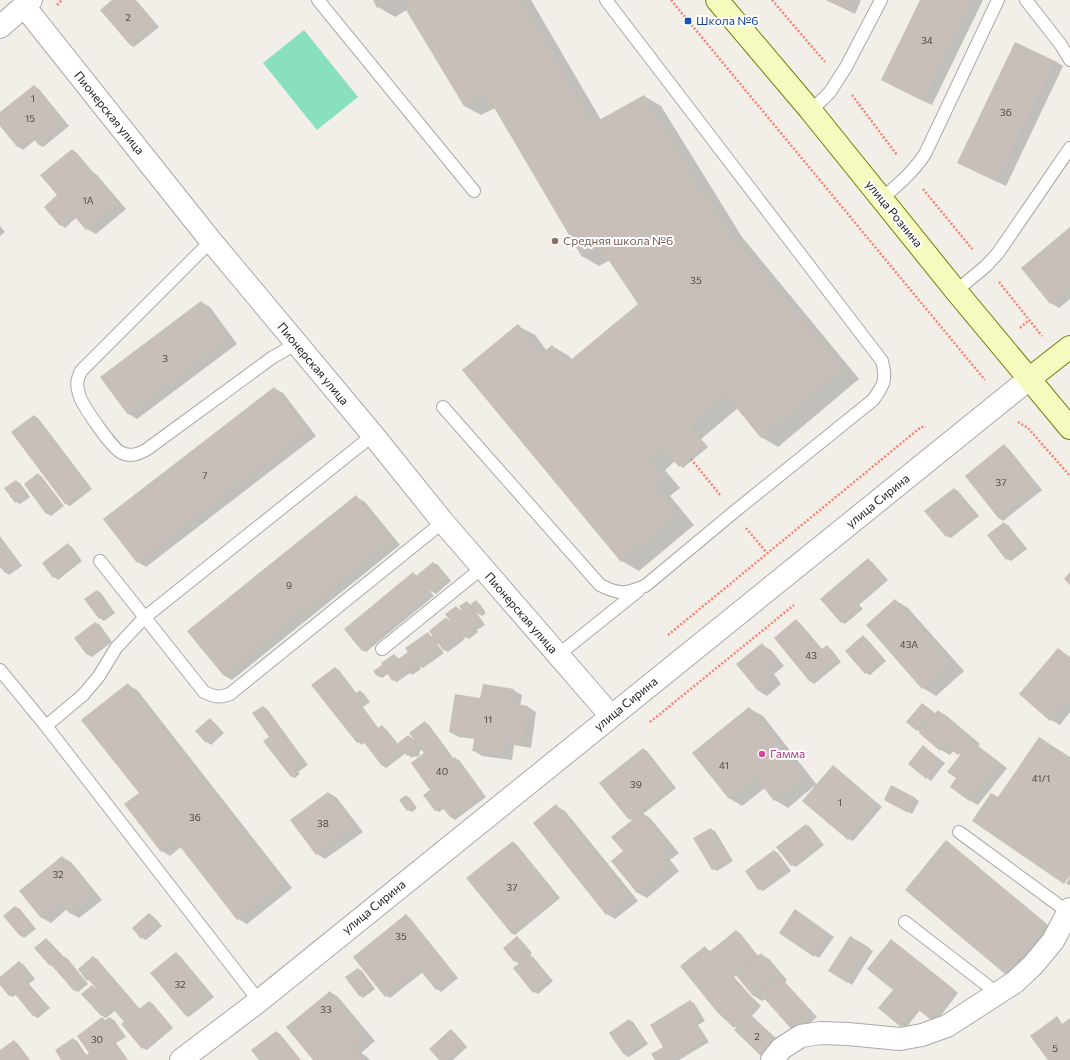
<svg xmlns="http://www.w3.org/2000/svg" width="1070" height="1060" font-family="Commissioner,sans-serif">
  <rect width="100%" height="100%" fill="#f2efe9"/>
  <path fill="#88e0be" d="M304 30 358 97 317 130 263 63Z"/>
  <path fill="#0003" d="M114 0H136L159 27 134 47 130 45Z
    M374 0H531L601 120 644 96 661 106 742 237 859 379 778 447 761 437 738 408 701 439 708 447 683 468 675 461 665 470 680 488 670 496 694 525 639 571 622 561 518 326 535 335 547 351 552 346 569 356 572 360 639 305 610 260 599 266 582 256 495 108 481 115 464 106 407 10 395 17 378 7Z
    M826 0H861L855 14Z
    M921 0H983L932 105 891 85Z
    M1055 61 1063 66 1006 186 967 167Z
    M34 86 38 88 69 126 43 147 39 145 35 140 23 150 19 147 0 124V114Z
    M72 150 76 152 93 172 97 175 126 209 96 234 87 229 77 217 65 228 61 225 59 195Z
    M0 226 5 232 0 236Z
    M1070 228V299L1059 308 1051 303Z
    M201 302 210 307 237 344 137 419 129 414Z
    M274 388 283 393 316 436 146 567 138 562Z
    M34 416 38 418 92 489 70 506 66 504 12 432Z
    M1004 446 1008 448 1042 490 1003 521 999 518Z
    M38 474 42 477 64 506 51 516 47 514 25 484Z
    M16 481 20 483 30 497 20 504 16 502Z
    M954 489 958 491 979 516 951 538 947 536Z
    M356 497 365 502 400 545 232 680 223 675Z
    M1004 523 1008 525 1027 549 1011 561 1007 559Z
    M0 536 22 566 9 575 5 572 0 565Z
    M68 545 72 547 82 561 58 580 54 577Z
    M868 559 872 562 888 580 859 605 863 609 845 624 841 622Z
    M434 563 438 565 451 581 436 594 428 589 434 596 366 652 362 650 413 573 418 576Z
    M97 591 101 593 115 613 104 621 100 618 86 599Z
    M895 600 908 608 964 671 936 696 923 688 867 625Z
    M467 602 471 605 476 602 480 604 486 613 482 616 476 612 485 625 477 630 478 632 469 639 461 635 465 639 448 652 444 650 439 643 437 644 444 653 423 668 419 666 421 669 412 675 410 673 397 682 393 680 389 673 382 678 378 676 375 671 394 655 399 659 409 652 428 634 434 637 446 619 453 622 456 607 464 612Z
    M796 621 800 623 823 650 827 647 831 649 841 662 814 684 810 681Z
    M96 623 100 625 112 642 92 657 88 655 75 638Z
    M863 637 867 639 886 661 870 675 866 673Z
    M762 645 771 650 784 666 774 674 781 684 767 696 759 691 737 665Z
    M1058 649 1070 657V712L1060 725 1051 720Z
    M335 668 339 670 357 694 360 691 364 694 370 702 363 707 379 729 382 726 386 729 398 744 409 736 416 741 425 722 429 725 454 759 459 760 486 797 455 820 451 817 445 808 439 812 435 810 425 753 422 749 419 753 420 755 417 757 414 756 412 758 406 753 386 768 382 765 365 742 362 745 358 742Z
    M128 685 137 690 292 888 247 924 238 919 181 847 170 856 162 851 140 793Z
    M513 690 522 695 520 706 528 707 536 712 531 748 514 745 512 760 482 756 474 751 475 739 459 737 450 732Z
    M926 706 936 714 938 711 947 716 980 744 978 746 1007 768 978 805 969 800 957 778 961 755 954 750 950 755 941 750 908 722Z
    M263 707 267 709 308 765 298 772 300 774 295 778 291 776 270 737Z
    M750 709 763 716 817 785 837 769 882 807 853 841 849 839 814 786 788 808 775 800 765 788 742 806 729 798Z
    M210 719 214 722 224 733 211 745 207 742 197 731Z
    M1040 738 1070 757V874L998 799Z
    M924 747 945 763 931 781 909 764Z
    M643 749 647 751 676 788 643 814 650 818 679 853 670 860 679 871 647 898 638 893 613 861 624 851 632 821 601 783Z
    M892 786 919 801 912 814 885 799Z
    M329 793 337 798 363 832 325 859 317 854 292 821Z
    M406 796 410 798 417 808 412 812 408 810Z
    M556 806 565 811 638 901 615 919 607 914Z
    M806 825 810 827 824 845 796 867 792 865Z
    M711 829 715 831 733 861 717 871 713 869Z
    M513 842 517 845 560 898 515 935 511 933Z
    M950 844 1050 927 1010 976 906 890Z
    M774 851 778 853 791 871 763 891 759 889Z
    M62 857 71 862 102 900 79 918 70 913 67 909 51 923 42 918 20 891Z
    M1070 877V884L1069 885 1066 884Z
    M16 907 20 909 36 929 24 938 20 935Z
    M799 913 834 937 819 958 780 933Z
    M149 914 153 916 162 926 146 940 142 938Z
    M406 916 410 918 458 978 441 992 437 989 423 972 390 998 386 996Z
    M736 931 740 933 758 956 761 954 769 959 787 980 785 982 817 1017 799 1033 765 999 762 1001 754 996 737 975 734 977 749 994 761 1006 752 1016 783 1045 737 1028 718 1011 705 947 711 952Z
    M850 937 873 951 852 985 829 971Z
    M517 938 521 940 532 953 530 955 534 958 553 981 538 994 534 992 520 964 515 961Z
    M46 940 50 942 64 957 68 959 88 984 78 992 74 990 54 967 50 965Z
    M895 943 958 993 936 1022 920 1010 906 1028 880 1008 894 990Z
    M176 953 180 956 214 997 189 1017 185 1015Z
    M93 957 97 959 140 1009 149 1002 153 1004 173 1028 147 1050 143 1048 126 1022 116 1010 106 1018 102 1016 83 994 92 986 98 990 91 982 88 980Z
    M19 962 23 964 35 979 29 984 50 1008 38 1018 34 1016 17 994 13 997 9 995 0 983V978Z
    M358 969 362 971 375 989 363 998 359 995Z
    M330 992 338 997 375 1041 361 1053 366 1056 370 1060H314Z
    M690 1001 694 1003 705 1021 698 1025 709 1042 679 1060H656Z
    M110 1018 114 1020 126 1037 116 1043 128 1060H63L73 1039 77 1041 87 1056 90 1054 106 1021Z
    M629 1020 633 1022 648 1044 629 1057 625 1055 610 1033Z
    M451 1031 455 1033 467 1047 453 1060H441Z
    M276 1032 280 1034 301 1060H260Z
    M14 1041 18 1044 30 1060H0V1051Z"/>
  <path fill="#c7bfb8" d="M112 0H135L155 24 130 45 100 10Z
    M373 0H390L377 8Z
    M400 0H521L592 124 644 95 725 227 843 369 761 438 726 395 689 426 705 444 679 467 663 448 649 460 664 478 654 486 677 515 621 562 462 370 518 324 541 354 552 345 567 363 638 304 599 246 582 257 486 94 464 106Z
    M826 0H850L846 9Z
    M920 0H972L923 101 881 80Z
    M1015 42 1055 61 997 182 957 163Z
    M34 85 65 124 39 145 32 137 18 148 0 126V112Z
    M72 149 118 204 86 230 73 215 60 226 44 207 57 195 40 175Z
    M1070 227V288L1050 304 1021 268Z
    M201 301 229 339 128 415 100 377Z
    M274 387 308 431 137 563 103 519Z
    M34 415 88 487 65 504 11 432Z
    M1004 444 1038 487 999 519 965 476Z
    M38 473 61 504 46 514 24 484Z
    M16 480 26 495 15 503 4 488Z
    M954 488 976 513 946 537 924 511Z
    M356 495 392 540 223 675 187 631Z
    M1004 522 1023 546 1006 560 987 535Z
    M0 538 18 563 5 573 0 567Z
    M68 543 79 559 53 578 42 563Z
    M868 558 885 578 856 602 860 606 841 623 820 599Z
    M433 562 447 579 431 592 417 575Z
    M413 572 431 594 362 651 344 629Z
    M1070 572V585L1064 579Z
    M97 590 112 610 99 619 84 599Z
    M895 599 952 663 922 689 866 625Z
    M476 600 483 610 478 614 471 604Z
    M467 601 482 622 474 628 475 629 464 638 445 614 456 606 473 627 459 606Z
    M446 617 461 637 443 650 429 631Z
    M796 619 821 650 827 645 838 659 810 682 774 638Z
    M95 622 109 640 87 655 74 638Z
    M428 632 440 651 418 666 405 648Z
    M863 635 883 658 865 674 845 651Z
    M762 643 776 661 766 669 773 679 758 691 736 664Z
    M1058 648 1070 658V697L1050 721 1019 694Z
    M408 652 417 666 407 673 406 671 392 681 386 671 377 676 373 671 382 665 381 663 394 654 398 659Z
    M335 667 355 694 360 690 367 699 359 705 377 728 357 743 311 685Z
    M128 683 284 883 237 920 175 840 161 852 124 804 139 793 81 720Z
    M483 684 514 689 512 703 528 706 522 744 506 741 503 756 472 751 475 736 449 732 455 694 480 698Z
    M922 703 933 712 917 731 906 722Z
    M263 706 305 762 295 769 297 772 291 777 263 741 269 737 252 713Z
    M749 707 805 777 774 801 756 778 729 799 692 753Z
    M938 710 972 738 958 755 945 745 940 751 919 733Z
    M210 718 221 731 206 743 195 731Z
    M425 721 453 759 455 757 483 794 451 818 441 806 435 811 423 795 430 790 411 763 424 753 409 733Z
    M382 725 402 751 382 766 362 740Z
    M408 735 418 748 415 750 417 752 412 756 410 754 407 756 398 743Z
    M1039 737 1070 758V876L1064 884 972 821 991 793 998 797Z
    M971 741 999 762 969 801 950 787 956 778 947 772Z
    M923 745 941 761 926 779 908 764Z
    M643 748 673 786 629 820 599 783Z
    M833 765 878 804 848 840 802 801Z
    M891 785 916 798 908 813 884 800Z
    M328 792 355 826 316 855 290 820Z
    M406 795 414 806 407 811 399 800Z
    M556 804 630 896 606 915 533 823Z
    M642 812 671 848 662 855 671 866 637 893 611 861 623 851 611 837Z
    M806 824 821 843 791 866 776 847Z
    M711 828 730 859 712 870 693 838Z
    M946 840 1047 924 1005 974 905 890Z
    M513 841 557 896 511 933 466 878Z
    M774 850 788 868 758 890 745 871Z
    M62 856 94 894 70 914 61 903 41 918 19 891Z
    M15 906 32 926 20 936 3 916Z
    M795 909 830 934 814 957 779 933Z
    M149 913 159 924 141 939 132 928Z
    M406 914 455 975 436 990 419 969 385 997 353 957Z
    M736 930 756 954 731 974 745 990 758 1003 734 1028 717 1012 680 966 705 946 709 952Z
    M517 936 529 950 514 962 503 948Z
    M850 936 870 948 848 983 828 971Z
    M46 938 61 956 50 966 34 948Z
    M891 939 955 990 931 1020 916 1008 901 1027 878 1008 893 990 867 969Z
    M176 952 210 994 185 1015 150 973Z
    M761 953 779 975 753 996 735 974Z
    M530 954 550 979 533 993 513 968Z
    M64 956 85 981 74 991 52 966Z
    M93 956 139 1009 149 1001 170 1025 142 1049 121 1024 124 1022 89 980 100 970 87 981 78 969Z
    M19 961 32 977 26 981 47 1006 33 1016 13 992 9 996 0 985V977Z
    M358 968 372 986 359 996 345 977Z
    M780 977 814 1014 794 1032 761 995Z
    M92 985 111 1008 101 1016 81 994Z
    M330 991 367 1036 353 1047 364 1060H313L286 1027Z
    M690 1000 702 1018 695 1023 705 1039 672 1060H655L651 1054 663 1047 650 1025Z
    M749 1014 780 1042 764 1059 734 1030Z
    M1057 1016 1062 1024 1070 1018V1060H1048L1030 1036Z
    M102 1017 105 1020 110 1017 122 1034 113 1041 127 1060H61L55 1050 73 1038 85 1056 89 1053 77 1036Z
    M629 1019 645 1041 624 1055 609 1033Z
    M451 1029 464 1044 447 1060H439L429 1049Z
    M276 1031 300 1060H259L251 1050Z
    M14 1040 28 1060H0V1050Z"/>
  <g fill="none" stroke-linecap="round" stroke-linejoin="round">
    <defs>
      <path id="lane" d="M318 0 474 191
        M1026 0 1061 45 1070 60
        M811 111 830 92 846 67 881 0
        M881 199C898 185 913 172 925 154L998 0
        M211 241 81 371C77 379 76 385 79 394 81 404 113 450 122 453 131 457 138 454 146 450L273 357 296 344
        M956 291 986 266 998 253 1070 148
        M443 407 600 585C620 595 625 594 645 586L734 512 873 400C884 385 887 379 882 361L606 0
        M100 561 204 692C215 697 219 698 230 694L443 522
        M382 649 482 568
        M558 655 638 591
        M0 670 46 726 259 1001
        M46 726 83 695 99 676 116 648 144 618 373 435
        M959 832 1068 912
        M905 922 997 993"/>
      <path id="street" d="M24 6 211 241 373 435 443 522 611 716
        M0 27 31 0
        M181 1060 259 1001 1029 379
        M772 1060 782 1048 801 1036 821 1033 848 1034 900 1039 922 1035 947 1026 1015 982 1033 965 1053 941 1070 909"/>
      <path id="secondary" d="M717 0 811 111 956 291 1070 428
        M1029 379 1070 347"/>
    </defs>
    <use href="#lane" stroke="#a9a9a9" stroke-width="14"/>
    <use href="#street" stroke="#a9a9a9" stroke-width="24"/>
    <use href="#secondary" stroke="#707d05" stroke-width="24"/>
    <path stroke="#fa8072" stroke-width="2.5" stroke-dasharray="2 2" stroke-linecap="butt" d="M671 0 985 380
      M772 0 825 62
      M57 5 62 0
      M852 95 897 155
      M923 189 973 250
      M999 282 1042 336
      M1020 328 1029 320
      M1018 422 1028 428 1070 476
      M691 459 721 496
      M746 528 767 553
      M668 635 921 427H926
      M650 722 794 605"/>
    <use href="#lane" stroke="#fff" stroke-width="12"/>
    <use href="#street" stroke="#fff" stroke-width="22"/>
    <use href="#secondary" stroke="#f7fabf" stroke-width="22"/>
  </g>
  <rect fill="#1a4fb4" stroke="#fff" stroke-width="1.5" x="684" y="17" width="8" height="8" rx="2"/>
  <circle fill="#8d6e63" stroke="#fff" stroke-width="1.5" cx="555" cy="241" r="4"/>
  <circle fill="#d1479c" stroke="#fff" stroke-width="1.5" cx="762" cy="754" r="4"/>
  <g text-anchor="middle" stroke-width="4" stroke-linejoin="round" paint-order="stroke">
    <g font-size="10" fill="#4b4948">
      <text x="128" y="21">2</text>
      <text x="927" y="44">34</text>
      <text x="33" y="102">1</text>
      <text x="1006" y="116">36</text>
      <text x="30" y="122">15</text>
      <text x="88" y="204">1А</text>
      <text x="696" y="284">35</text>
      <text x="165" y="362">3</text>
      <text x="205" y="479">7</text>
      <text x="1001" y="486">37</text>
      <text x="289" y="589">9</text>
      <text x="909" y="648">43А</text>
      <text x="811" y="659">43</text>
      <text x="488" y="723">11</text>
      <text x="724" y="769">41</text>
      <text x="442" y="775">40</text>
      <text x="1041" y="782">41/1</text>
      <text x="636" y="788">39</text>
      <text x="840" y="806">1</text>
      <text x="195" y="821">36</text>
      <text x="323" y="827">38</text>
      <text x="58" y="878">32</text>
      <text x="512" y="891">37</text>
      <text x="401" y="940">35</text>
      <text x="180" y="988">32</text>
      <text x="326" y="1013">33</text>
      <text x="757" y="1040">2</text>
      <text x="97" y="1043">30</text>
      <text x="1055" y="1052">5</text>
    </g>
    <g font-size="12" fill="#164399" stroke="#fff" text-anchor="start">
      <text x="696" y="25">Школа №6</text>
    </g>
    <g font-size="12" fill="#222" stroke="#fff">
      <text transform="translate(109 113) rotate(51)" y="4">Пионерская улица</text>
      <text transform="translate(894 214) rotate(51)" y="4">улица Рознина</text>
      <text transform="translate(313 364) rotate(50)" y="4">Пионерская улица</text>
      <text transform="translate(878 501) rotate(-39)" y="4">улица Сирина</text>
      <text transform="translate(521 613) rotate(49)" y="4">Пионерская улица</text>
      <text transform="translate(626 704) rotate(-39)" y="4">улица Сирина</text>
      <text transform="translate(374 907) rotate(-39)" y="4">улица Сирина</text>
    </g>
    <g font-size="12" fill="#785e54" stroke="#fff" text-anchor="start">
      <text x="563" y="245">Средняя школа №6</text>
    </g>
    <g font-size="12" fill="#b23c85" stroke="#fff" text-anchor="start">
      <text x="770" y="758">Гамма</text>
    </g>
  </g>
</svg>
